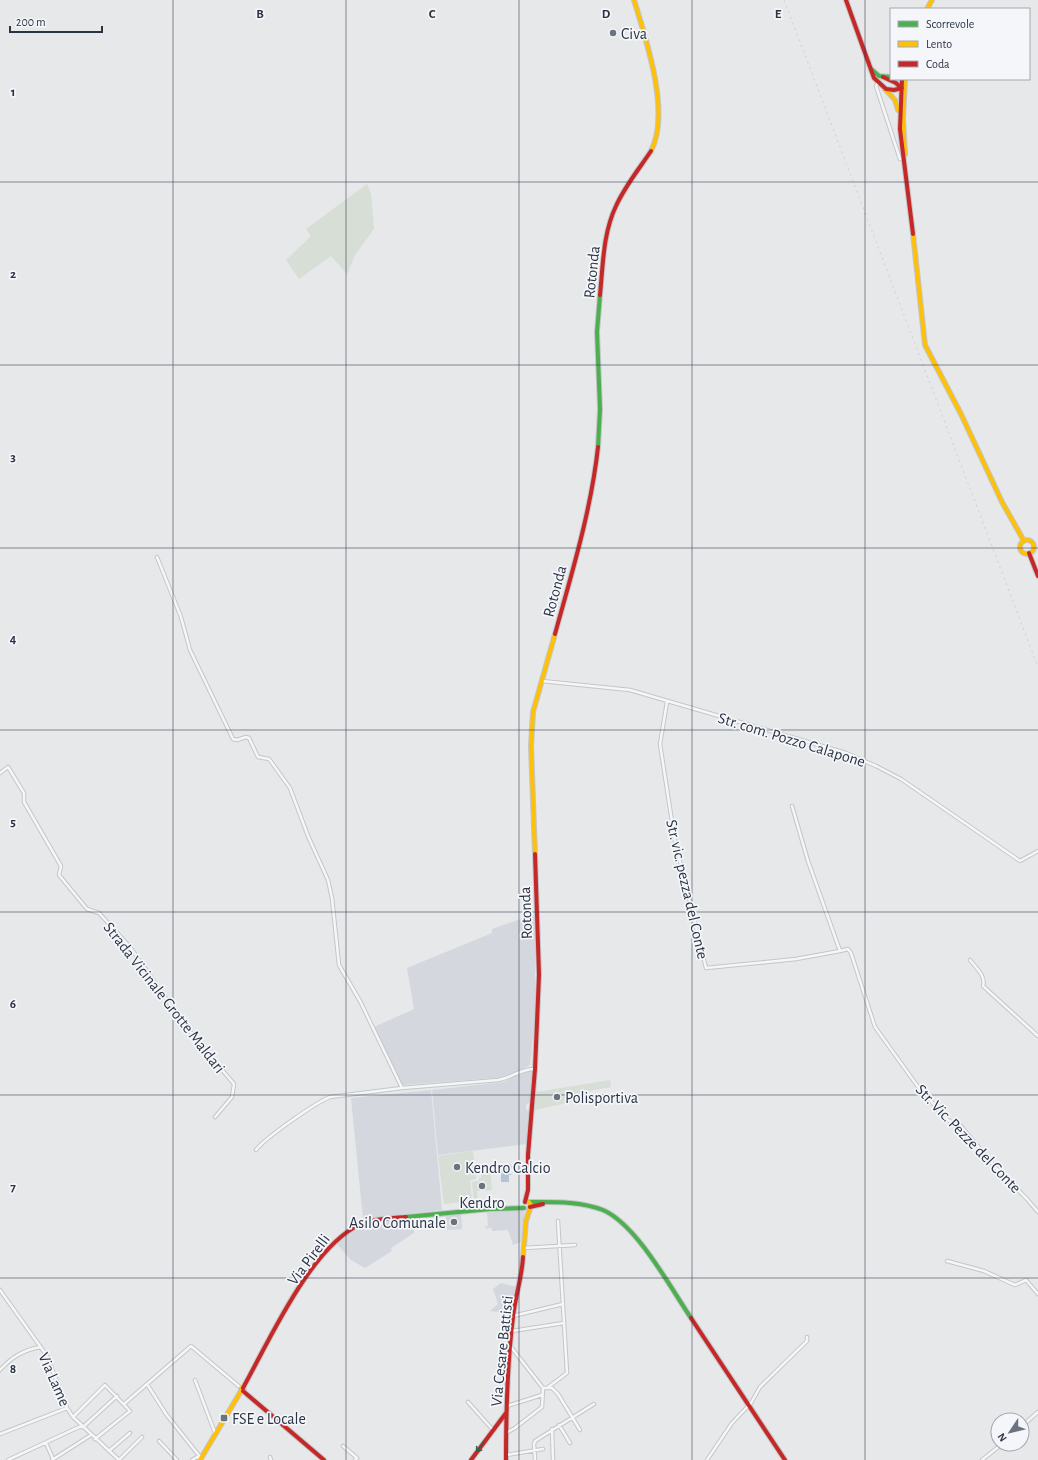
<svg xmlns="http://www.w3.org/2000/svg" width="1038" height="1460" font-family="'Alegreya Sans',sans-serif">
  <rect width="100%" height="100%" fill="#e6e8ea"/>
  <path fill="#d4d7dd" d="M535 914V1019L530 1065 507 1077 402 1085 374 1027 414 1009 407 968 492 933V929Z
    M524 1071H533L530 1102 526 1105V1109L529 1112 527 1144 438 1155 432 1090 504 1082Z
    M431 1090 442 1210 363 1219 351 1098Z
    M487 1211H525L521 1242 513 1245 508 1230 492 1231 491 1227 487 1229 485 1226H488Z
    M461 1214 462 1229 447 1230 446 1216Z
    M413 1219 414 1233 391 1248 392 1251 365 1268 351 1260 336 1243 351 1232 368 1225Z
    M501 1283 517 1287 511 1314 490 1311 498 1304 493 1289Z"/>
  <path fill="#d6ded6" d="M367 184 371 194 374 229 355 255 347 274 331 256 299 279 286 260 311 236 306 229Z
    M610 1080 611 1087 578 1093 579 1100 535 1110 536 1092Z
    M473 1151 476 1179 470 1180 472 1201 444 1204 438 1156Z
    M490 1171 492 1190 477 1191 478 1200H474L472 1182 479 1181V1178H481V1172Z"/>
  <path fill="#b4c4d5" d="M502 1164H510L512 1167 509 1173 512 1175H509V1182H501V1174L499 1169Z"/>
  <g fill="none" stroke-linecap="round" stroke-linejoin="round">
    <defs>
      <path id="street" d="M878 82 876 86 900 159
        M157 557 181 617 190 650 233 739 237 740 246 737 249 738 258 757 269 759 272 763 290 788 308 836 328 880 332 898 339 965 360 1001 402 1088 498 1080C512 1078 519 1069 535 1069
        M542 681 630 690 846 753 876 766 901 779 1020 861 1038 851
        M667 702 660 744 675 841 706 968 796 959 840 951
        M0 773 8 767 24 793V802L61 866 59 875 87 909 99 913 130 947 186 1027 234 1084 232 1097 215 1117
        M792 806 808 861 840 951 848 949 851 953 875 1027 921 1091 925 1093C935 1105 944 1123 960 1125L996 1168 1027 1199 1038 1212
        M970 960C976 968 986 976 983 986L1038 1036
        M256 1150C265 1138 315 1103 330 1097L402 1088
        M524 1248 575 1245
        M947 1261 984 1271 1015 1285 1026 1280 1038 1294
        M0 1290 47 1356 67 1408 73 1417 119 1460
        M513 1316 563 1304
        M512 1331 564 1323
        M511 1347 543 1388
        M0 1370C12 1357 23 1350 41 1347
        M195 1380 215 1433
        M147 1384 166 1414 201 1458
        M543 1388H552L558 1394 580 1430
        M547 1388 567 1373 558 1221
        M468 1402 493 1430
        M124 1404 191 1346 241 1388
        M507 1406 542 1395
        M73 1417 105 1385 130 1411 95 1439
        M559 1425 570 1443
        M1022 1426 1038 1412
        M552 1429 553 1460
        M506 1433 515 1428 542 1407 543 1388
        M0 1434 67 1408
        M159 1441 177 1460
        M46 1443 53 1459
        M343 1446 357 1458 355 1460
        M109 1451 130 1433
        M506 1455 543 1449
        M270 1457 271 1460
        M8 1460 79 1427H83L117 1396
        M52 1460 91 1435
        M119 1460 142 1437
        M192 1460 197 1457 200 1459
        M535 1460 534 1444 535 1441 594 1404
        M707 1460 732 1423 751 1403 760 1387 807 1341V1337
        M982 1460 1002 1444"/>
      <path id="fast" d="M871 69 879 76 891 77
        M598 447 600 409 597 332 600 295
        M530 1202C554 1202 580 1201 603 1210 637 1225 670 1287 691 1318
        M406 1217 490 1209 524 1208"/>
      <path id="slow" d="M634 0C646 39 671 113 651 151
        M927 9 932 0
        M905 79 903 119 905 154
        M885 89 895 100 898 110
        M913 234 925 345 961 414 1002 502 1024 541
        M1020 547a7 7 0 1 1 14 0a7 7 0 1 1-14 0Z
        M535 854 531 746 533 712 555 634
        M523 1257 526 1221 531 1205 529 1202
        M200 1460 241 1391 244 1390 243 1388H241V1391"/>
      <path id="jam" d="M846 0 874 78 886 89 894 90 902 88
        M883 77 896 83 901 88
        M902 79 900 129 913 234
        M600 295C603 265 603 233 616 206 625 186 639 169 651 151
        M1029 553 1038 576
        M555 634C572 572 591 511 598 447
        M525 1202 528 1190V1155L535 1069 539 975 535 854
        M530 1207 543 1204
        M691 1318 785 1460
        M243 1388C269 1341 311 1246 361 1224 375 1218 392 1218 406 1217
        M243 1391 324 1460
        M471 1460 506 1413
        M506 1460C506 1413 507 1364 513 1317 515 1297 522 1278 523 1257"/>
    </defs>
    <use href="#street" stroke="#c4c6c8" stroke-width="4.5"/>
    <use href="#fast" stroke="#c4c6c8" stroke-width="6"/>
    <use href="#slow" stroke="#c4c6c8" stroke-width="6"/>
    <use href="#jam" stroke="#c4c6c8" stroke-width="6"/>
    <use href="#street" stroke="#f5f6f7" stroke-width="2.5"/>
    <use href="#fast" stroke="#4caf50" stroke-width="4"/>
    <use href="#slow" stroke="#ffc107" stroke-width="4"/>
    <use href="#jam" stroke="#c62828" stroke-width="4"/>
    <path stroke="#cecfd2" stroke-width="1" stroke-dasharray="2 4" stroke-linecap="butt" d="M784 0 1038 667"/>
  </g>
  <defs><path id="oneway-shaft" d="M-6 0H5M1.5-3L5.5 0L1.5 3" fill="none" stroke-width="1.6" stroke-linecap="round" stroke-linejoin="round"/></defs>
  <use stroke="#375f49" href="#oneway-shaft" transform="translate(480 1447) rotate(125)"/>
  <path fill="none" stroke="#2b3445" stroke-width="1" stroke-opacity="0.55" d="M173 0V1460M346 0V1460M519 0V1460M692 0V1460M865 0V1460M0 182H1038M0 365H1038M0 548H1038M0 730H1038M0 912H1038M0 1095H1038M0 1278H1038"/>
  <g fill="#6c737f" stroke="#f4f6f9" stroke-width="1.5">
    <circle cx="613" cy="33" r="4"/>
    <circle cx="557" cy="1097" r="4"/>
    <circle cx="457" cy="1167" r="4"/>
    <circle cx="482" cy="1186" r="4"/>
    <circle cx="454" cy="1222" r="4"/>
    <rect x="220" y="1414" width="8" height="8" rx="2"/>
  </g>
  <g text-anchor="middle" stroke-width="3.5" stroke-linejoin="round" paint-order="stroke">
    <g font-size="16" fill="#2b3445" stroke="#f4f6f9" text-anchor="start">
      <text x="621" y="39">Civa</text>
      <text x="565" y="1103">Polisportiva</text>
      <text x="465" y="1173">Kendro Calcio</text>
      <text x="482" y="1208" text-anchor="middle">Kendro</text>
      <text x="446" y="1228" text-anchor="end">Asilo Comunale</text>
      <text x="232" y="1424">FSE e Locale</text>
    </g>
    <g font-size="16" fill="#2b3445" stroke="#f4f6f9">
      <text transform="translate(591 272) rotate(-84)" y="6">Rotonda</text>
      <text transform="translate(554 591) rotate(-75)" y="6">Rotonda</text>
      <text transform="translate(792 739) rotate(17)" y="6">Str. com. Pozzo Calapone</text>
      <text transform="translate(688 889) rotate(77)" y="6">Str. vic. pezza del Conte</text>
      <text transform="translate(525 913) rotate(-92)" y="6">Rotonda</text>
      <text transform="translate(165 997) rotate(52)" y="6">Strada Vicinale Grotte Maldari</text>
      <text transform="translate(969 1138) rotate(46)" y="6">Str. Vic. Pezze del Conte</text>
      <text transform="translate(308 1259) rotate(-53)" y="6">Via Pirelli</text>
      <text transform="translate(501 1351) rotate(-84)" y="6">Via Cesare Battisti</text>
      <text transform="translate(55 1379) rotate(66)" y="6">Via Lame</text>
    </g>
  </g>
  <g font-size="13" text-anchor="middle" font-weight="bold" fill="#2b3445" stroke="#f4f6f9" stroke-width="3.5" stroke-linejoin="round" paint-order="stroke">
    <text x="260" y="18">B</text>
    <text x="432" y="18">C</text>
    <text x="606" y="18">D</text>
    <text x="778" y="18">E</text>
    <text x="13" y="96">1</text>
    <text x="13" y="278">2</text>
    <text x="13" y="461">3</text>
    <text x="13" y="643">4</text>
    <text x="13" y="826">5</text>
    <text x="13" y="1008">6</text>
    <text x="13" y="1191">7</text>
    <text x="13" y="1373">8</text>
  </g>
  <rect x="890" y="8" width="140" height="72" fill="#f4f6f9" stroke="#a4a8b1"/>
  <rect x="898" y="21" width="20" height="6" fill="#4caf50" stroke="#a4a8b1"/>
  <text x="926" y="28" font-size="12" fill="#2b3445">Scorrevole</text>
  <rect x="898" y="41" width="20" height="6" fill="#ffc107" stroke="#a4a8b1"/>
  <text x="926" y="48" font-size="12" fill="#2b3445">Lento</text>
  <rect x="898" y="61" width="20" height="6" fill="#c62828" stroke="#a4a8b1"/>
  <text x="926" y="68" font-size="12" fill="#2b3445">Coda</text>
  <g transform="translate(1010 1432) rotate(235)"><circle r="19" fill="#f4f6f9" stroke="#a4a8b1"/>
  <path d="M0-3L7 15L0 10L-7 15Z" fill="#6c737f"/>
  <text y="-6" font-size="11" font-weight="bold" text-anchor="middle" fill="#2b3445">N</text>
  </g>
  <path d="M10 26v6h92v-6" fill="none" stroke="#2b3445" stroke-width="2"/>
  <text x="16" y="26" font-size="12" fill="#2b3445" stroke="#f4f6f9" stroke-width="3" paint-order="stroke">200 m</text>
</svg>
